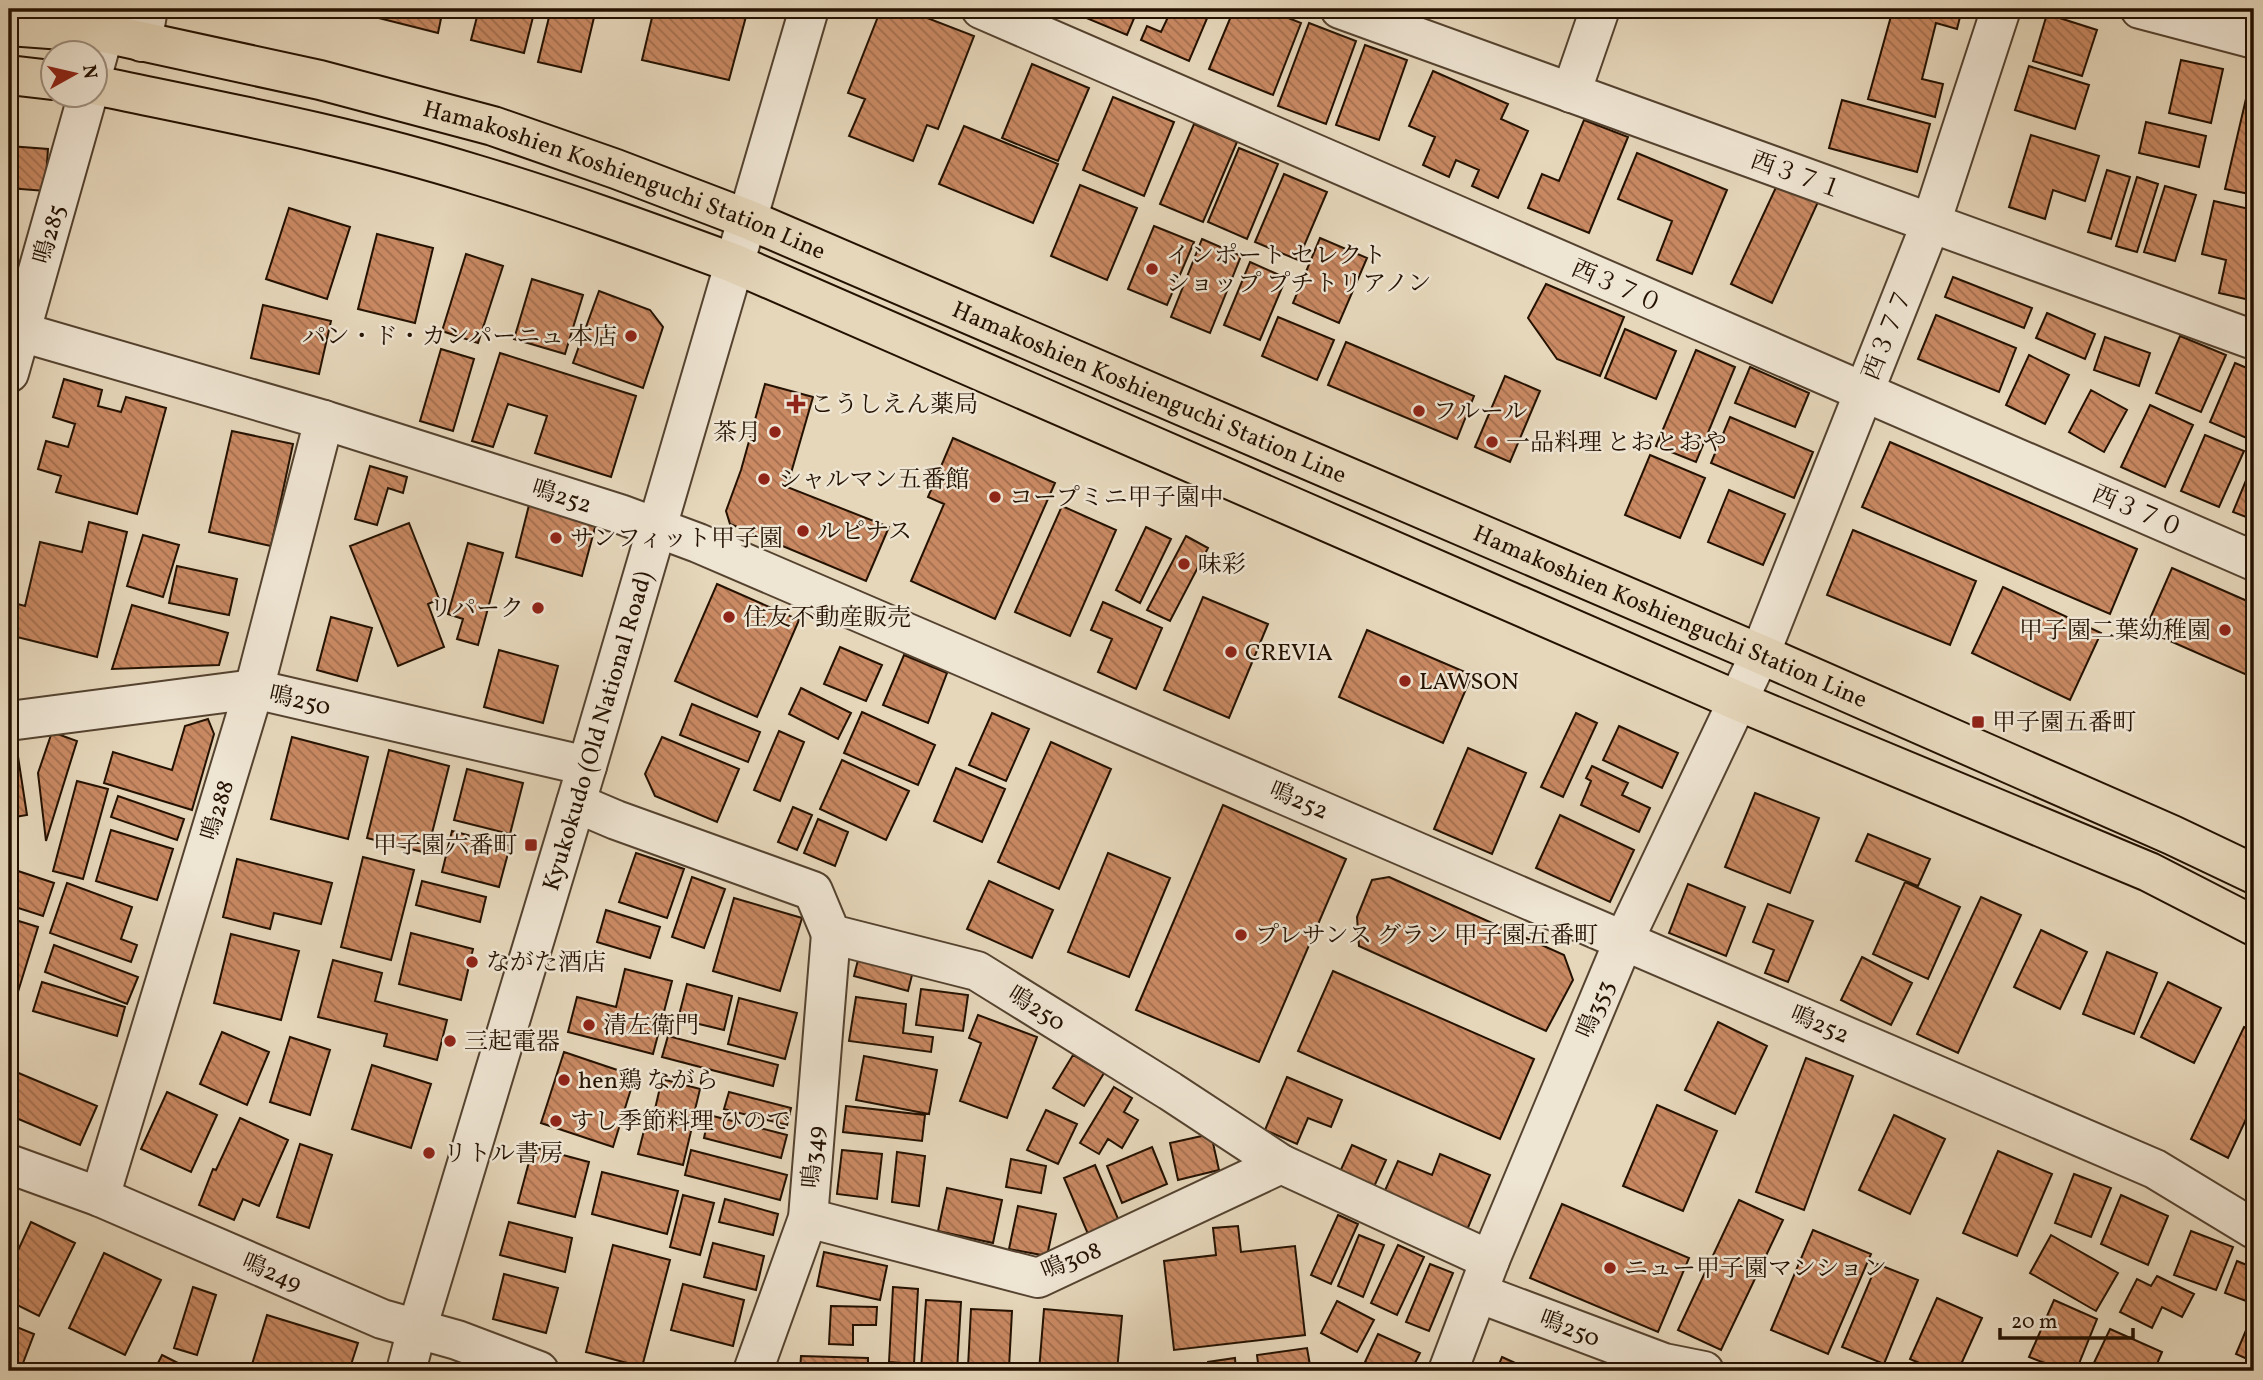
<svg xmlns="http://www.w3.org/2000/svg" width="2263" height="1380" font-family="Vollkorn,'Noto Serif JP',serif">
  <defs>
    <pattern id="building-back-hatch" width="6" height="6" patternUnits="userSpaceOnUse" patternTransform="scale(1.75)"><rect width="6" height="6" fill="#c98963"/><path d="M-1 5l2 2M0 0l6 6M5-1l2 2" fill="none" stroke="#a36f4f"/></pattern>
  </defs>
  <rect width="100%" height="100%" fill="#e6d7bb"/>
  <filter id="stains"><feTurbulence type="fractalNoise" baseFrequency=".00286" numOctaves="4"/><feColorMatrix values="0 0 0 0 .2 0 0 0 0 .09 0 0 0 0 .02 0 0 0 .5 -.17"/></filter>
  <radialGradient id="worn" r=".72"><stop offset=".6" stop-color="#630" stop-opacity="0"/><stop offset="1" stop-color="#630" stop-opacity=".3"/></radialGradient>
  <path fill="url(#building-back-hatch)" stroke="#241100" stroke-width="2" d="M343 9H443L438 33Z
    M479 9H535L524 53 471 40Z
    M551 9H596L581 72 538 62Z
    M654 9H748L729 80 642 60Z
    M881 9H904L974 36 938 129 927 125 913 161 849 136 865 99 848 93Z
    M1073 9H1138L1127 35 1072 12Z
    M1153 9H1211L1189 61 1141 40 1147 26 1161 32 1169 15Z
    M1234 9H1266L1301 23 1273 95 1209 69Z
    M1537 9H1560L1557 16Z
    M1893 9H1962L1957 29 1936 23 1922 79 1943 84 1935 117 1868 99Z
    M2047 14 2097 30 2082 76 2033 61Z
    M1309 23 1356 41 1326 124 1278 106Z
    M1365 45 1407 60 1379 140 1336 125Z
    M2181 60 2223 69 2211 123 2169 113Z
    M1032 64 1089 88 1058 161 1002 138Z
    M2029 66 2089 85 2075 129 2015 110Z
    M1433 71 1508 104 1501 119 1528 131 1498 198 1472 186 1479 170 1456 160 1449 177 1423 165 1435 137 1409 126Z
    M2252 73 2254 74V195L2225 189Z
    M1113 97 1174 122 1144 196 1083 170Z
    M1842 100 1930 124 1917 172 1829 148Z
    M1584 120 1628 137 1589 233 1528 208 1542 174 1559 181Z
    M2146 122 2206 136 2199 167 2139 153Z
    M1194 124 1237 142 1203 222 1160 204Z
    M964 126 1058 164 1033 223 939 184Z
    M2031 135 2099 156 2085 201 2053 190 2045 219 2009 207Z
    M9 146 48 149 45 191 9 188Z
    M1239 148 1278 164 1247 239 1208 222Z
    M1637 153 1727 190 1692 274 1657 260 1672 221 1618 199Z
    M2107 170 2130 177 2111 239 2088 232Z
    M1284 174 1327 192 1298 260 1255 242Z
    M2137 177 2158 184 2137 252 2116 246Z
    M1778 183 1818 202 1772 303 1731 284Z
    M1080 185 1137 208 1107 280 1051 256Z
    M2165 186 2196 195 2175 261 2144 252Z
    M2214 201 2254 210V282L2250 300 2219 293 2226 260 2202 254Z
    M289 208 350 227 327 299 266 279Z
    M9 217H14L9 277Z
    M1154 226 1194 242 1167 305 1128 289Z
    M377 234 433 248 415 323 358 309Z
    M1320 238 1367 258 1339 323 1293 303Z
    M1202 239 1241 256 1210 333 1171 317Z
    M466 254 503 266 478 343 442 331Z
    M1250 262 1286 278 1260 340 1224 325Z
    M1953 277 2032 308 2024 328 1945 297Z
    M532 279 583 295 565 354 514 339Z
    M1546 284 1624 317 1600 376 1557 359 1528 318Z
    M599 291 650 310 663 327 643 388 573 363Z
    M263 305 331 321 319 374 251 358Z
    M2047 313 2095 334 2085 359 2036 338Z
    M1936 315 2016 348 1999 392 1918 359Z
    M1278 317 1334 340 1317 380 1262 356Z
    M1625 329 1676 351 1656 399 1605 378Z
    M2180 336 2226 355 2201 412 2156 393Z
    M2105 337 2150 353 2139 386 2094 370Z
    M1346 342 1474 396 1457 439 1328 385Z
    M441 349 474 359 453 431 420 421Z
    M1696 350 1735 367 1696 462 1656 446Z
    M500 353 636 396 611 477 535 453 547 416 508 404 493 447 472 441Z
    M2029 355 2069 375 2045 424 2006 405Z
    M2235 363 2254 371V432L2251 440 2210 422Z
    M1750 367 1809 393 1795 427 1735 403Z
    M1505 376 1540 391 1510 462 1475 447Z
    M64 379 102 390 98 406 121 412 126 397 166 408 137 514 56 492 61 476 38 469 46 441 68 447 75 424 53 417Z
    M765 384 813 397 787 487 889 527 866 581 730 524 726 511 741 470Z
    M2091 390 2127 410 2104 452 2069 432Z
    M2150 405 2193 425 2165 487 2121 467Z
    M1730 417 1813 452 1794 498 1711 463Z
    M232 431 293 444 271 546 209 532Z
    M2205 435 2244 451 2219 507 2181 491Z
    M953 438 1055 483 995 619 911 581 944 504 928 497Z
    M1890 442 2137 549 2110 614 1862 507Z
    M1650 455 1705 478 1680 538 1625 515Z
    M2254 461V520L2233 512Z
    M370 466 407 477 403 493 388 488 377 525 355 519Z
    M1729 490 1785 514 1763 565 1708 542Z
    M530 501 597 520 582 576 516 557Z
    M1062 506 1116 530 1070 636 1015 612Z
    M89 522 127 532 97 657 9 635 14 603 25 606 40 542 82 552Z
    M409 523 439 599 428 604 444 647 398 666 350 546Z
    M1146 527 1171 539 1140 603 1116 590Z
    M1853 530 1976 581 1950 645 1827 595Z
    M143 535 179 545 163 597 127 586Z
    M1186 536 1208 548 1170 621 1147 610Z
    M468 543 503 553 478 645 457 639 463 619 448 614Z
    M177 566 237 579 229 615 169 603Z
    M2172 568 2254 604V678L2145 630Z
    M717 584 799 620 757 717 675 681Z
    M2003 587 2101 633 2070 700 1972 653Z
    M1203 597 1268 624 1229 718 1164 690Z
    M1103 602 1162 628 1136 689 1098 672 1112 639 1091 630Z
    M132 605 228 633 219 665 112 669Z
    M331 617 372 628 357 681 317 670Z
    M1367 630 1472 675 1443 743 1339 697Z
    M840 647 882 665 866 701 824 684Z
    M499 650 558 666 543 723 484 707Z
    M904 655 947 673 928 723 883 705Z
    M801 688 851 713 838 739 789 714Z
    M692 704 760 732 748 762 680 735Z
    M862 712 935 745 918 785 844 753Z
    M992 713 1029 729 1006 781 969 765Z
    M1576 713 1597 723 1563 797 1541 787Z
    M208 719 214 734 192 810 104 783 113 752 172 770 185 726Z
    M1619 726 1678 753 1662 788 1603 760Z
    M779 731 804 742 780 801 754 790Z
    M52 732 77 741 46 841 38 773Z
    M292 737 368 757 348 839 271 819Z
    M662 737 739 769 717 822 655 796 645 774Z
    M1051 742 1111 769 1059 889 998 862Z
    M1468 748 1526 773 1492 854 1434 829Z
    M17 750 27 815 9 818V751Z
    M389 750 449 766 427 853 367 838Z
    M842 760 909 791 886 840 820 809Z
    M1592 766 1628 783 1622 795 1650 808 1639 832 1581 805 1591 781 1586 778Z
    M956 768 1005 789 982 842 934 821Z
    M467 769 523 783 510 834 454 820Z
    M77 781 108 789 83 879 53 871Z
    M1755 793 1819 818 1790 893 1725 867Z
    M118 796 184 819 177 840 111 817Z
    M1223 805 1346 859 1259 1062 1136 1010Z
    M793 807 812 815 797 850 778 842Z
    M1560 815 1634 850 1610 902 1536 868Z
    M818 819 848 832 835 866 804 853Z
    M111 830 173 849 157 900 96 881Z
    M452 831 510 846 499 887 442 872Z
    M1868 834 1930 859 1918 886 1856 861Z
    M636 853 684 869 667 918 619 902Z
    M1108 853 1170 878 1129 977 1068 952Z
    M363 857 414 870 391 960 341 947Z
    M237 859 332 883 321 924 274 913 270 929 223 917Z
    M9 868 54 883 43 916 9 905Z
    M692 877 725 889 704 948 672 937Z
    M1389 877 1564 955 1573 980 1546 1031 1359 946 1357 917 1372 880Z
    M422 881 486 897 480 922 416 905Z
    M989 881 1053 910 1032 958 967 929Z
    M1905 882 1960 907 1928 979 1873 954Z
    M67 883 132 907 121 939 137 945 131 962 50 933Z
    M1688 884 1745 907 1726 956 1669 933Z
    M1981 897 2021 915 1958 1053 1917 1034Z
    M734 898 802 918 780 991 713 971Z
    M1768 904 1813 921 1788 982 1765 973 1774 950 1753 942Z
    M606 910 660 927 650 958 597 942Z
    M9 918 38 927 17 995 9 992Z
    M2041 930 2087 952 2060 1009 2014 987Z
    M411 933 473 949 461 1000 399 984Z
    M231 934 299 951 281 1020 214 1003Z
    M54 945 138 977 127 1004 45 972Z
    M2107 952 2157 973 2134 1034 2083 1014Z
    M859 956 913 971 908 991 854 976Z
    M1862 957 1912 983 1891 1025 1841 1000Z
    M333 960 382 973 375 1001 447 1020 437 1060 384 1046 387 1034 318 1017Z
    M625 969 672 981 653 1054 568 1032 577 997 616 1007Z
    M1333 971 1534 1059 1500 1139 1298 1051Z
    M42 982 125 1007 117 1036 33 1011Z
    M2168 982 2221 1008 2194 1063 2141 1037Z
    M687 984 732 996 724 1030 678 1019Z
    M921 989 968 995 963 1031 916 1025Z
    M856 997 906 1004 903 1033 933 1037 931 1052 849 1041Z
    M739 998 797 1013 785 1059 728 1044Z
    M978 1015 1037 1037 1007 1118 960 1101 981 1043 969 1038Z
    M1718 1022 1767 1046 1735 1114 1685 1090Z
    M2244 1027 2254 1032V1102L2228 1158 2191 1139Z
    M222 1032 269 1052 247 1105 200 1084Z
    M668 1036 778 1065 773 1086 662 1057Z
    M290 1037 330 1050 310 1115 270 1102Z
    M564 1052 635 1076 613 1147 541 1123Z
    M1073 1055 1104 1073 1084 1106 1053 1088Z
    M864 1056 937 1070 929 1114 856 1100Z
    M1806 1058 1853 1076 1804 1210 1756 1192Z
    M372 1065 431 1084 411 1148 352 1129Z
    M9 1069 97 1106 80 1145 9 1115Z
    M1287 1077 1342 1100 1331 1127 1308 1118 1297 1144 1265 1130Z
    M662 1079 700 1089 693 1118 655 1109Z
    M1114 1087 1132 1098 1124 1112 1138 1120 1122 1148 1108 1139 1099 1154 1080 1143Z
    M167 1092 217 1115 191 1172 141 1149Z
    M729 1092 791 1108 787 1125 724 1109Z
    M1657 1105 1717 1131 1683 1211 1623 1186Z
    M846 1106 925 1115 922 1141 843 1132Z
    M1046 1110 1077 1124 1058 1164 1027 1150Z
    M648 1115 692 1127 683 1165 638 1154Z
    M709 1115 787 1135 781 1158 704 1138Z
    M1894 1115 1945 1139 1910 1214 1859 1190Z
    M240 1118 288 1140 259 1206 243 1199 234 1220 199 1205 213 1169 216 1170Z
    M1211 1134 1219 1170 1178 1180 1170 1143Z
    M300 1144 332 1155 309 1228 277 1217Z
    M1352 1145 1386 1160 1373 1189 1339 1174Z
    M533 1147 589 1162 575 1217 518 1203Z
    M1152 1147 1167 1184 1122 1203 1107 1166Z
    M691 1150 787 1175 780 1200 685 1175Z
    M842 1150 882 1154 877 1199 837 1194Z
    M1998 1151 2052 1174 2017 1256 1963 1233Z
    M897 1152 925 1156 919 1206 892 1202Z
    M1440 1154 1490 1175 1467 1230 1383 1195 1398 1161 1432 1175Z
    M1011 1159 1046 1166 1041 1193 1006 1187Z
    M1095 1165 1119 1221 1088 1234 1064 1178Z
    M602 1172 678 1191 667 1234 592 1214Z
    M2074 1174 2111 1188 2091 1237 2055 1223Z
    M947 1188 1002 1200 993 1243 938 1231Z
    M683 1195 714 1203 700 1255 670 1247Z
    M2121 1195 2168 1216 2148 1265 2101 1244Z
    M725 1199 778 1214 773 1235 719 1222Z
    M1739 1200 1783 1220 1721 1350 1678 1330Z
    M1562 1204 1689 1258 1658 1332 1530 1278Z
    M1018 1206 1056 1214 1047 1256 1009 1249Z
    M1338 1215 1358 1224 1331 1284 1311 1275Z
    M31 1222 75 1243 39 1316 9 1301V1270Z
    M509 1222 572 1238 565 1272 500 1255Z
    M1238 1226 1241 1252 1295 1246 1305 1335 1174 1350 1164 1261 1216 1255 1213 1228Z
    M1813 1230 1871 1254 1828 1354 1771 1330Z
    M2191 1231 2233 1247 2216 1290 2174 1275Z
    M1359 1235 1384 1245 1363 1297 1338 1286Z
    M2051 1235 2118 1273 2096 1311 2030 1273Z
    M713 1243 764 1256 756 1290 704 1277Z
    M613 1245 670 1260 642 1367 586 1352Z
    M1398 1245 1424 1257 1397 1315 1371 1303Z
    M824 1252 887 1266 880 1300 817 1286Z
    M104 1253 161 1280 125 1355 69 1328Z
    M2237 1261 2254 1268V1304L2225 1293Z
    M1430 1264 1453 1273 1429 1331 1406 1322Z
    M1877 1264 1918 1280 1884 1364 1842 1347Z
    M504 1274 558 1288 546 1333 493 1319Z
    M2157 1276 2194 1294 2182 1317 2162 1307 2152 1328 2120 1312 2137 1279 2151 1286Z
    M683 1284 744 1300 733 1346 671 1330Z
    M193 1287 216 1295 197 1355 174 1348Z
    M893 1287 918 1289 914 1364 889 1362Z
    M1937 1298 1982 1318 1958 1371H1937L1910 1359Z
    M926 1300 961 1302 957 1371 921 1370Z
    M2054 1300 2097 1319 2076 1371H2065L2029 1357Z
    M1337 1301 1374 1320 1357 1352 1321 1333Z
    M831 1306 877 1307 876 1325H853V1345L829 1344Z
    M971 1309 1012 1311 1009 1368 968 1367Z
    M1044 1309 1122 1316 1117 1371H1039Z
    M267 1315 358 1343 349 1371H250Z
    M2252 1316H2254V1362L2236 1354Z
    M9 1324 34 1334 20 1371 9 1370Z
    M2110 1329 2162 1352 2154 1371H2102L2092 1367Z
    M1378 1334 1420 1353 1411 1371H1385L1365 1362Z
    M1307 1348 1311 1371H1259L1257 1355Z
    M162 1355 192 1370 191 1371H154Z
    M801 1356 868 1358V1371H800Z
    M1502 1357 1533 1371H1496Z
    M1235 1358 1236 1371H1206L1208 1362Z"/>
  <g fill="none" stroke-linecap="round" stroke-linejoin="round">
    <defs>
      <g id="minor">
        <path d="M981 9 2254 561"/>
        <path d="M1340 9 2254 340"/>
        <path d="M2140 9 2254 39"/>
        <path d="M142 42 148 9"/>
        <path d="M94 69 104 33"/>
        <path d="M1571 93 1600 9"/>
        <path d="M9 331 21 332 324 420 620 514 698 543 2155 1169 2254 1229"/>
        <path d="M9 373 88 94"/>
        <path d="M9 721 254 689 587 766"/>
        <path d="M576 803 616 820 813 891 831 934 977 971 1170 1091 1281 1164 1490 1260"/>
        <path d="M9 1164 100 1197 382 1319 457 1340 539 1371"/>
        <path d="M100 1197 254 689 324 420"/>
        <path d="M808 1218 1038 1278 1281 1164"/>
        <path d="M1478 1293 1664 1363 1704 1371"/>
        <path id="s1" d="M406 1371 417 1329 587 766 809 9"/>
        <path d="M753 1371 808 1218 831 934"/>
        <path d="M1448 1371 1490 1260 1624 940 1760 654 1931 223 2001 9"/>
      </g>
      <g id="major">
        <path id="s2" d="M9 26 104 33 320 80 493 126 616 169 747 219 1760 654 2172 835 2254 874"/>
        <path d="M9 75 52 80"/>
        <path d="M94 85C223 112 352 136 477 175 564 201 649 232 733 263L1738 701 2149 872 2254 926"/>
      </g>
    </defs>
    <use href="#minor" stroke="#54422f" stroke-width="42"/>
    <use href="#major" stroke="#241100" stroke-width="42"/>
    <use href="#minor" stroke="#efe5d3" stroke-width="38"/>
    <use href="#major" stroke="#e6d7bb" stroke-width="38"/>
  </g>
  <g fill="#8f2418" stroke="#efe5d3" stroke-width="2.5">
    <circle cx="1152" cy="269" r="7"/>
    <circle cx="631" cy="336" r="7"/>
    <path d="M792.5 393.5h7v7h7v7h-7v7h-7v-7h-7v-7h7z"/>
    <circle cx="1419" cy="411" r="7"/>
    <circle cx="775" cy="432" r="7"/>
    <circle cx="1492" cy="442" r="7"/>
    <circle cx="764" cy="479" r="7"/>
    <circle cx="995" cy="497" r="7"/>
    <circle cx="803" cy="531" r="7"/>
    <circle cx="556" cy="538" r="7"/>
    <circle cx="1184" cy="564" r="7"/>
    <circle cx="538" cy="608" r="7"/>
    <circle cx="729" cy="617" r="7"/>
    <circle cx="2225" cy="630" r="7"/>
    <circle cx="1231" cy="652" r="7"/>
    <circle cx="1405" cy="681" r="7"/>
    <rect x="1971" y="715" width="14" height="14" rx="3.5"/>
    <rect x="524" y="838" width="14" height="14" rx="3.5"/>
    <circle cx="1241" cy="935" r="7"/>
    <circle cx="472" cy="962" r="7"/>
    <circle cx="589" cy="1025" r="7"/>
    <circle cx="450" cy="1041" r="7"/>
    <circle cx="564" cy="1080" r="7"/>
    <circle cx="556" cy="1121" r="7"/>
    <circle cx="429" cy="1153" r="7"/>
    <circle cx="1610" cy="1268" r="7"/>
  </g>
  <g text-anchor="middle" stroke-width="5" stroke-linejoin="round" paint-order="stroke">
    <g font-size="24" fill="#241100" stroke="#efe5d3">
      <text transform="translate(1797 175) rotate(20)" y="8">西３７１</text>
      <text dy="8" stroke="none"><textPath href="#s2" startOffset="637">Hamakoshien Koshienguchi Station Line</textPath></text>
      <text transform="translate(49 234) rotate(-74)" y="8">鳴285</text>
      <text transform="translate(1617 286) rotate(24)" y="8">西３７０</text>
      <text transform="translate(1887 334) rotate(-68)" y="8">西３７７</text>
      <text dy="8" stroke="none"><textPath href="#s2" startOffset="1204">Hamakoshien Koshienguchi Station Line</textPath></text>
      <text transform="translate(562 496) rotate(18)" y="8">鳴252</text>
      <text transform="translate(2138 511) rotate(23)" y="8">西３７０</text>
      <text dy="8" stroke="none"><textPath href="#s2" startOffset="1771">Hamakoshien Koshienguchi Station Line</textPath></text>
      <text transform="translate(300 700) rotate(13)" y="8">鳴250</text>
      <text dy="8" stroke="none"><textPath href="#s1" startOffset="668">Kyukokudo (Old National Road)</textPath></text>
      <text transform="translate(1299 800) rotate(23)" y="8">鳴252</text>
      <text transform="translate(217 810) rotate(-73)" y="8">鳴288</text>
      <text transform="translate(1037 1008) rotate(32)" y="8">鳴250</text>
      <text transform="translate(1595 1009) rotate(-67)" y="8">鳴353</text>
      <text transform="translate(1820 1024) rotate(23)" y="8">鳴252</text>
      <text transform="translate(813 1157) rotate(-85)" y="8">鳴349</text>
      <text transform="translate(1071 1260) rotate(-22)" y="8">鳴308</text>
      <text transform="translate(272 1272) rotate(23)" y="8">鳴249</text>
      <text transform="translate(1570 1328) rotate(21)" y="8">鳴250</text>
    </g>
    <g font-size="24" fill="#241100" stroke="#efe5d3" text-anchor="start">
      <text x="1166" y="263">インポート セレクト<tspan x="1166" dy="28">ショップ プチトリアノン</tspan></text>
      <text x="617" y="344" text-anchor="end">パン・ド・カンパーニュ 本店</text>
      <text x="810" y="412">こうしえん薬局</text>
      <text x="1433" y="419">フルール</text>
      <text x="761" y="440" text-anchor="end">茶月</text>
      <text x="1506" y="450">一品料理 とおとおや</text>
      <text x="778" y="487">シャルマン五番館</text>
      <text x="1009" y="505">コープミニ甲子園中</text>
      <text x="817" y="539">ルピナス</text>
      <text x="570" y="546">サンフィット甲子園</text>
      <text x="1198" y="572">味彩</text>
      <text x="524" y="616" text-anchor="end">リパーク</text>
      <text x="743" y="625">住友不動産販売</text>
      <text x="2211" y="638" text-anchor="end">甲子園二葉幼稚園</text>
      <text x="1245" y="660">CREVIA</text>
      <text x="1419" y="689">LAWSON</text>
      <text x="1992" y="730">甲子園五番町</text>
      <text x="517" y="853" text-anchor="end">甲子園六番町</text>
      <text x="1255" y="943">プレサンス グラン 甲子園五番町</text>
      <text x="486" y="970">ながた酒店</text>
      <text x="603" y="1033">清左衛門</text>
      <text x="464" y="1049">三起電器</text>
      <text x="578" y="1088">hen鶏 ながら</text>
      <text x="570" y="1129">すし季節料理 ひので</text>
      <text x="443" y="1161">リトル書房</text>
      <text x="1624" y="1276">ニュー甲子園マンション</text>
    </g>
  </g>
  <rect width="2263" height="1380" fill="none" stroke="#e6d7bb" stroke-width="35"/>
  <rect x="10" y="10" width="2242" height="1359" fill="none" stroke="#241100" stroke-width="3.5"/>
  <rect x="18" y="18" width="2228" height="1345" fill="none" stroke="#241100" stroke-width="2"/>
  <g transform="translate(74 74) rotate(82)"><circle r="33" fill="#efe5d3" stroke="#9e907f" stroke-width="2"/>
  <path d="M0-5L12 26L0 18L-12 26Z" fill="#8f2418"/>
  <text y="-10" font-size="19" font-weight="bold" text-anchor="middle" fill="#241100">N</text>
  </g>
  <path d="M2000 1328v10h133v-10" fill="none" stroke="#241100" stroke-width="3.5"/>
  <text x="2011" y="1328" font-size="21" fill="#241100" stroke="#efe5d3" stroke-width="5" paint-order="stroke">20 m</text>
  <rect width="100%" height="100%" filter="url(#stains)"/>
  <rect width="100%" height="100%" fill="url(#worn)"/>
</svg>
